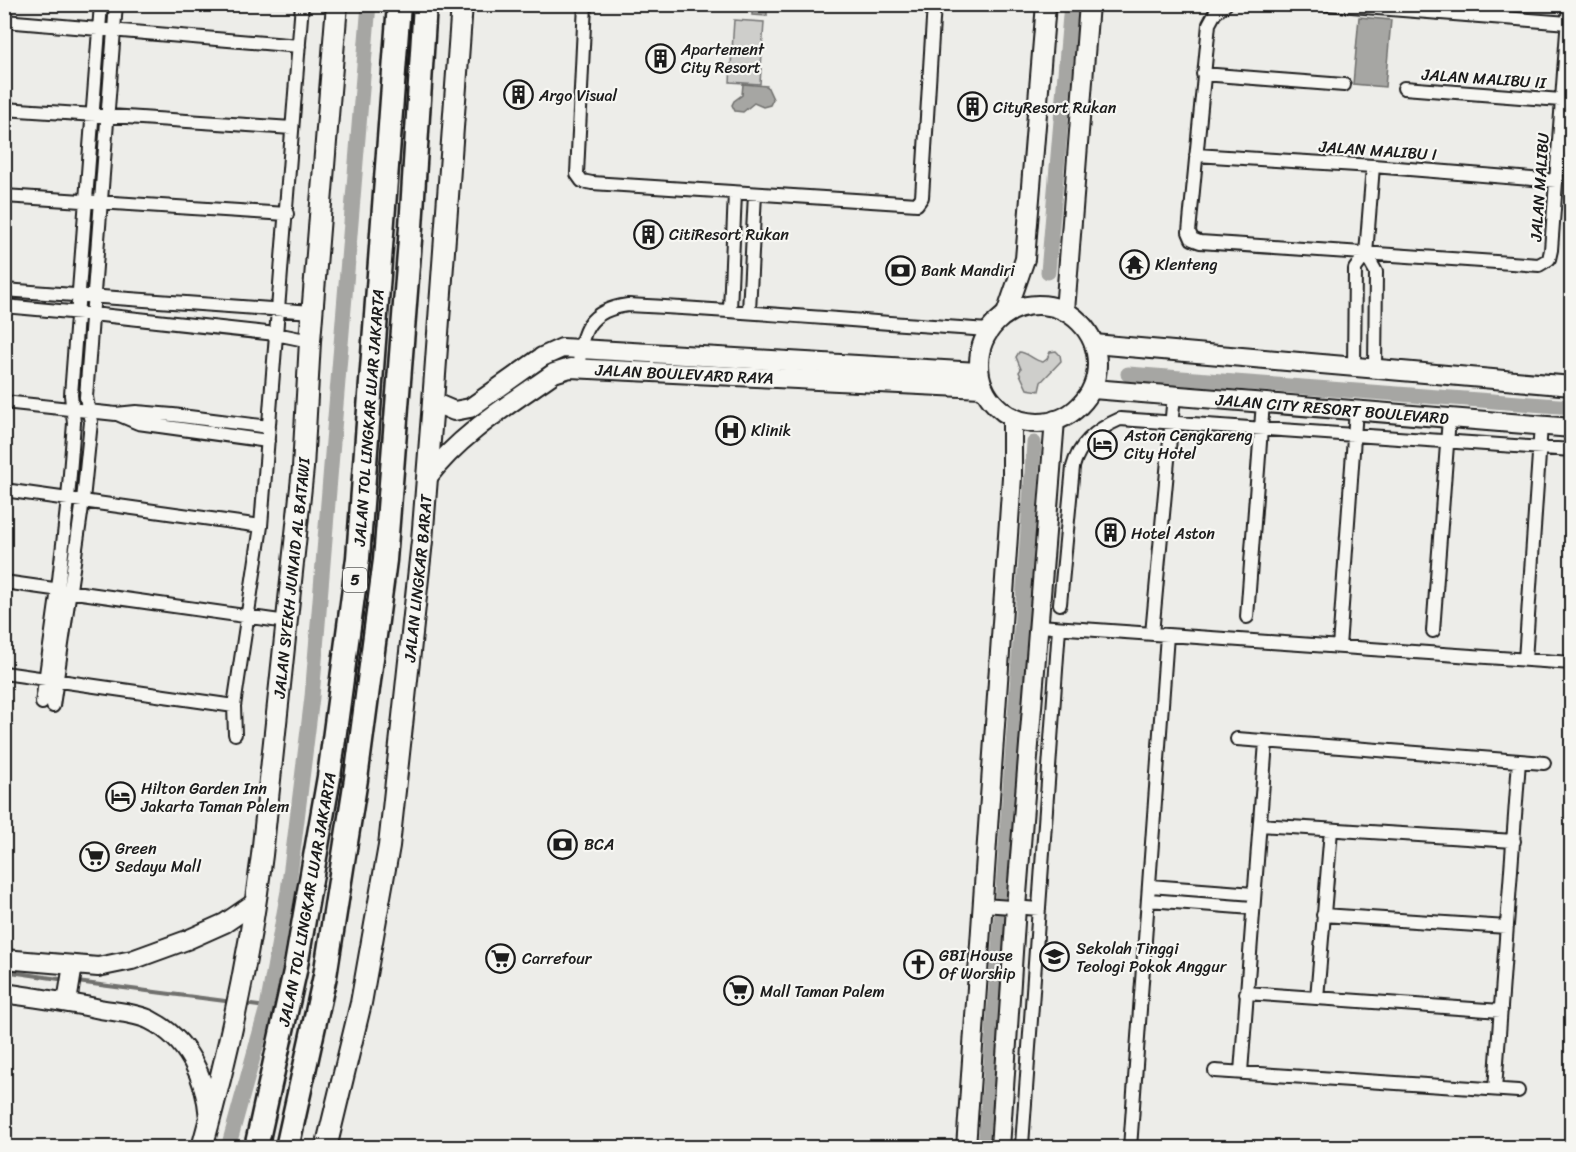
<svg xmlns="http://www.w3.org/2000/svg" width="1576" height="1152" font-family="Sriracha,sans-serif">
  <rect width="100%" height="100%" fill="#edede9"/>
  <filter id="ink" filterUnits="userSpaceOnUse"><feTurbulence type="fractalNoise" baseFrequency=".0167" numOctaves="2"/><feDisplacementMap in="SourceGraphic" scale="12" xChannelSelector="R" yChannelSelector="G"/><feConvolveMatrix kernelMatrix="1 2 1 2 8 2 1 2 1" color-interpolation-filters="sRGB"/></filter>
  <g filter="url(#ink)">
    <path fill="#cececb" stroke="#757574" stroke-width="1.5" d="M734 20 764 22 760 84 730 82Z
      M1056 351 1060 355 1061 361 1041 382 1039 391 1027 389 1019 372 1021 369 1016 357 1019 352C1028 352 1033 361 1043 362L1047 359 1050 352Z"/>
    <path fill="#a6a6a3" stroke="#6f6f6d" stroke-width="1.5" d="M752 5H767V16L752 15Z
      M1359 17 1391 20 1385 87 1353 84Z
      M743 84 767 86 773 99 770 105 763 107 754 103 743 112 735 111 732 105 734 101 742 95Z"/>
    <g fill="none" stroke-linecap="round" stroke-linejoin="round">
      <path stroke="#6f6f6d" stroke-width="4" d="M4 971 66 980
        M77 982 233 1002
        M243 1004 267 1007"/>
      <path stroke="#a6a6a3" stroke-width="15" d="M1048 272 1071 4
        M1128 374 1572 407
        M228 1148 267 1007 288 891 294 844 312 697 369 4
        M985 1148 1034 443"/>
      <defs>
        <path id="street" d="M585 4 577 174 582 181 592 183 917 204 922 197 934 4
          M1226 4 1215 13 1209 24 1189 232 1192 239 1200 242 1539 265 1549 259 1551 250 1569 4
          M1326 4 1568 23
          M4 21 299 46
          M1203 74 1344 85
          M1404 88 1561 100
          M4 109 292 128
          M1196 155 1373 166 1556 181
          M4 196 287 214
          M1366 254 1376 272 1375 368
          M4 290 312 312
          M4 306 92 314 276 334 310 341
          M730 310 735 193
          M749 311 755 194
          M579 367C580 331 589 310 628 305 748 311 869 322 989 330
          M1354 367 1355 269 1366 254 1373 166
          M4 402 116 414 136 412 173 415 269 427
          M117 414 138 423 268 441
          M4 490 261 526
          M4 582 287 622
          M1060 604 1073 467C1079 443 1097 429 1120 419L1572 450
          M1247 617 1263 402
          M1039 626 1572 663
          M1433 631 1449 418
          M1152 634 1174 395
          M1339 647 1356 410
          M1525 660 1541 425
          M4 673 234 706
          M42 703 58 589 68 499 74 423 71 395 101 4
          M53 706 83 500 91 422 86 397 116 4
          M235 734 234 706 261 526 302 4
          M1237 739 1544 763
          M1260 825 1514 841
          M1150 886 1254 894
          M1149 900 1252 908
          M983 905 1039 909
          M1323 915 1507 927
          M1246 993 1501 1011
          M1317 998 1331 830
          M1215 1071 1518 1091
          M1241 1072 1266 742
          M1495 1089 1519 761
          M1022 1145 1059 628
          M1130 1148 1167 635"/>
        <g id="secondary">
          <circle cx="1038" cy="364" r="59"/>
          <path d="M1065 311 1089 4"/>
          <path d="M1006 314 1025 259 1046 4"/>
          <path d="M1094 344 1572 386"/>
          <path id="s1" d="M1093 389 1572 428"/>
          <path d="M433 402 454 411 470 408 542 357 562 348 978 372"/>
          <path id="s2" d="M427 478C460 434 510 404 554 373L570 368 982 388"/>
          <path d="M4 959 98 967 132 960 187 940 225 923 256 902"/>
          <path d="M4 993C37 998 68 1002 100 1009 116 1012 136 1013 150 1020 188 1039 206 1078 209 1118"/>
          <path d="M67 1002 73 965"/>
          <path d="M966 1148 1012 477V417"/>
          <path d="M1000 1148 1016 907 1055 420"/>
        </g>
        <g id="primary">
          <path id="s3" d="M202 1148C229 1051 250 954 262 855L303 468 310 341 337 4"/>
          <path id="s4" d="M326 1148 361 1003 389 846 422 541 433 402 462 4"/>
        </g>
        <g id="highway">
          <path id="s5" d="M256 1148 295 971 329 777 358 558 399 4"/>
          <path d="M287 1148 325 976 356 779 385 560 411 227 425 4"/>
        </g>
      </defs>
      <use href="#street" stroke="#1c1c1c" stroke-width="16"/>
      <use href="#secondary" stroke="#1c1c1c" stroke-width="22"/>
      <use href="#primary" stroke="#1c1c1c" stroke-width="24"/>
      <use href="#highway" stroke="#1c1c1c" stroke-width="27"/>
      <use href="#street" stroke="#f6f6f2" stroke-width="12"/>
      <use href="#secondary" stroke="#f6f6f2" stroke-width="18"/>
      <use href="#primary" stroke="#f6f6f2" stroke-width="20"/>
      <use href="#highway" stroke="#f6f6f2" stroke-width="22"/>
    </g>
  </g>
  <defs>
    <symbol id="building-ring" viewBox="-11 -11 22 22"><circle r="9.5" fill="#f6f6f2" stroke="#1c1c1c" stroke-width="1.5"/><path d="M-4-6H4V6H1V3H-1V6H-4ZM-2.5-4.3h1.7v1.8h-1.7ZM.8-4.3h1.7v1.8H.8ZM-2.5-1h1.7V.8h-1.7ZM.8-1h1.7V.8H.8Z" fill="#1c1c1c"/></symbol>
    <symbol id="temple-ring" viewBox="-11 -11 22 22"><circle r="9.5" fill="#f6f6f2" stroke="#1c1c1c" stroke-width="1.5"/><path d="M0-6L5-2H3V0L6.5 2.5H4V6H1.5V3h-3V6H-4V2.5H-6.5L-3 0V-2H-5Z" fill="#1c1c1c"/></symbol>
    <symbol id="bank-ring" viewBox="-11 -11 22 22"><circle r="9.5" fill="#f6f6f2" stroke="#1c1c1c" stroke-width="1.5"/><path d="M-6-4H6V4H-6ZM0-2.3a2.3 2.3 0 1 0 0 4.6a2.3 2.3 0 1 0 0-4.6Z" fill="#1c1c1c"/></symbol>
    <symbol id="hospital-ring" viewBox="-11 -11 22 22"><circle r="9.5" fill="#f6f6f2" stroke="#1c1c1c" stroke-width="1.5"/><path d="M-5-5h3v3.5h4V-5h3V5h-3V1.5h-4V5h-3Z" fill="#1c1c1c"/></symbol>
    <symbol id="hotel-ring" viewBox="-11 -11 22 22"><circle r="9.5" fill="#f6f6f2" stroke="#1c1c1c" stroke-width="1.5"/><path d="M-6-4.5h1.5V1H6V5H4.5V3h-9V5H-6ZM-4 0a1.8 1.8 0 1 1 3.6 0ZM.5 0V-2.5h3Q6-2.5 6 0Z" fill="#1c1c1c"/></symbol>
    <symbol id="supermarket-ring" viewBox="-11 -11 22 22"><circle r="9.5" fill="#f6f6f2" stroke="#1c1c1c" stroke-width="1.5"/><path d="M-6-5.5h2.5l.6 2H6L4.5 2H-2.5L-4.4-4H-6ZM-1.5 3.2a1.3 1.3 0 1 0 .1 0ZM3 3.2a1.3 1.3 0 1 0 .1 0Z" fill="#1c1c1c"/></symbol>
    <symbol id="university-ring" viewBox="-11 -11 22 22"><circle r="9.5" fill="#f6f6f2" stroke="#1c1c1c" stroke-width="1.5"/><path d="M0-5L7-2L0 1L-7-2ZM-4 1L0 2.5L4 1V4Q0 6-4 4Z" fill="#1c1c1c"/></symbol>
    <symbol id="church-ring" viewBox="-11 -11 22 22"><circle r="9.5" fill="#f6f6f2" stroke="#1c1c1c" stroke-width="1.5"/><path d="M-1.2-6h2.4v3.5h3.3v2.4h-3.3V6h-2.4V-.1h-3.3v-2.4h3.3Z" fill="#1c1c1c"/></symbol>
  </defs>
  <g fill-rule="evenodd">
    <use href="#building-ring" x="644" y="42" width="33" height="33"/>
    <use href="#building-ring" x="502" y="78" width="33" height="33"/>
    <use href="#building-ring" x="956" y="90" width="33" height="33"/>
    <use href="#building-ring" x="632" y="218" width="33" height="33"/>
    <use href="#temple-ring" x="1118" y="248" width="33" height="33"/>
    <use href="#bank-ring" x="884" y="254" width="33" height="33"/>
    <use href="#hospital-ring" x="714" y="414" width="33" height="33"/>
    <use href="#hotel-ring" x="1086" y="428" width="33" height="33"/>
    <use href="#building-ring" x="1094" y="516" width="33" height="33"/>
    <use href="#hotel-ring" x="104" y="780" width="33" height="33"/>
    <use href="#bank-ring" x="546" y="828" width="33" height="33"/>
    <use href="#supermarket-ring" x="78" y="840" width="33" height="33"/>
    <use href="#university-ring" x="1038" y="940" width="33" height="33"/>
    <use href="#supermarket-ring" x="484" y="942" width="33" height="33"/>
    <use href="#church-ring" x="902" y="948" width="33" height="33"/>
    <use href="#supermarket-ring" x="722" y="974" width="33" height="33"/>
  </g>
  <g text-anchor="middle" stroke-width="4.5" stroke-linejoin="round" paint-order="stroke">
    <rect fill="#f6f6f2" stroke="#5d5d5c" stroke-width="1.5" x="343" y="568" width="24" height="24" rx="4.5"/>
    <g font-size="15" font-weight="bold" fill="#1c1c1c">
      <text x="355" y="585">5</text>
    </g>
    <g font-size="16" fill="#1c1c1c" stroke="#f6f6f2" text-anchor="start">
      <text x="681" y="55">Apartement<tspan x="681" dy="18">City Resort</tspan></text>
      <text x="539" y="101">Argo Visual</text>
      <text x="993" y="113">CityResort Rukan</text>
      <text x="669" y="240">CitiResort Rukan</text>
      <text x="1155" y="270">Klenteng</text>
      <text x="921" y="276">Bank Mandiri</text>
      <text x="751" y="436">Klinik</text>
      <text x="1124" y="441">Aston Cengkareng<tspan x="1124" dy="18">City Hotel</tspan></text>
      <text x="1131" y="539">Hotel Aston</text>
      <text x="141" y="794">Hilton Garden Inn<tspan x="141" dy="18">Jakarta Taman Palem</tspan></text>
      <text x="584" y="850">BCA</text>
      <text x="115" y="854">Green<tspan x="115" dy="18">Sedayu Mall</tspan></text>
      <text x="1076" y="954">Sekolah Tinggi<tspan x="1076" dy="18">Teologi Pokok Anggur</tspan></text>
      <text x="939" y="961">GBI House<tspan x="939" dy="18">Of Worship</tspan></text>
      <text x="522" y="964">Carrefour</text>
      <text x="760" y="997">Mall Taman Palem</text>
    </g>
    <g font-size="16" fill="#1c1c1c" stroke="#f6f6f2">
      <text transform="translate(1484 78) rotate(4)" y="6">JALAN MALIBU II</text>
      <text transform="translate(1378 150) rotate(4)" y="6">JALAN MALIBU I</text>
      <text transform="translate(1539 187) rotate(-86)" y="6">JALAN MALIBU</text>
      <text dy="6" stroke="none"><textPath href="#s2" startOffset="297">JALAN BOULEVARD RAYA</textPath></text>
      <text dy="6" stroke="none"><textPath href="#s1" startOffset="240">JALAN CITY RESORT BOULEVARD</textPath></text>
      <text dy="6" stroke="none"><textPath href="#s5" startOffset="740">JALAN TOL LINGKAR LUAR JAKARTA</textPath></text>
      <text dy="6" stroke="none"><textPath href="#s3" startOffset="578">JALAN SYEKH JUNAID AL BATAWI</textPath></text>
      <text dy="6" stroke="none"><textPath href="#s4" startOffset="578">JALAN LINGKAR BARAT</textPath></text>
      <text dy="6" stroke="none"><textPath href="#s5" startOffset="254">JALAN TOL LINGKAR LUAR JAKARTA</textPath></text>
    </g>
  </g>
  <rect width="1576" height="1152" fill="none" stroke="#f6f6f2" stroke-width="24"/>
  <rect x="12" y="12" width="1552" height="1128" fill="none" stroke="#1c1c1c" stroke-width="2" filter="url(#ink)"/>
</svg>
